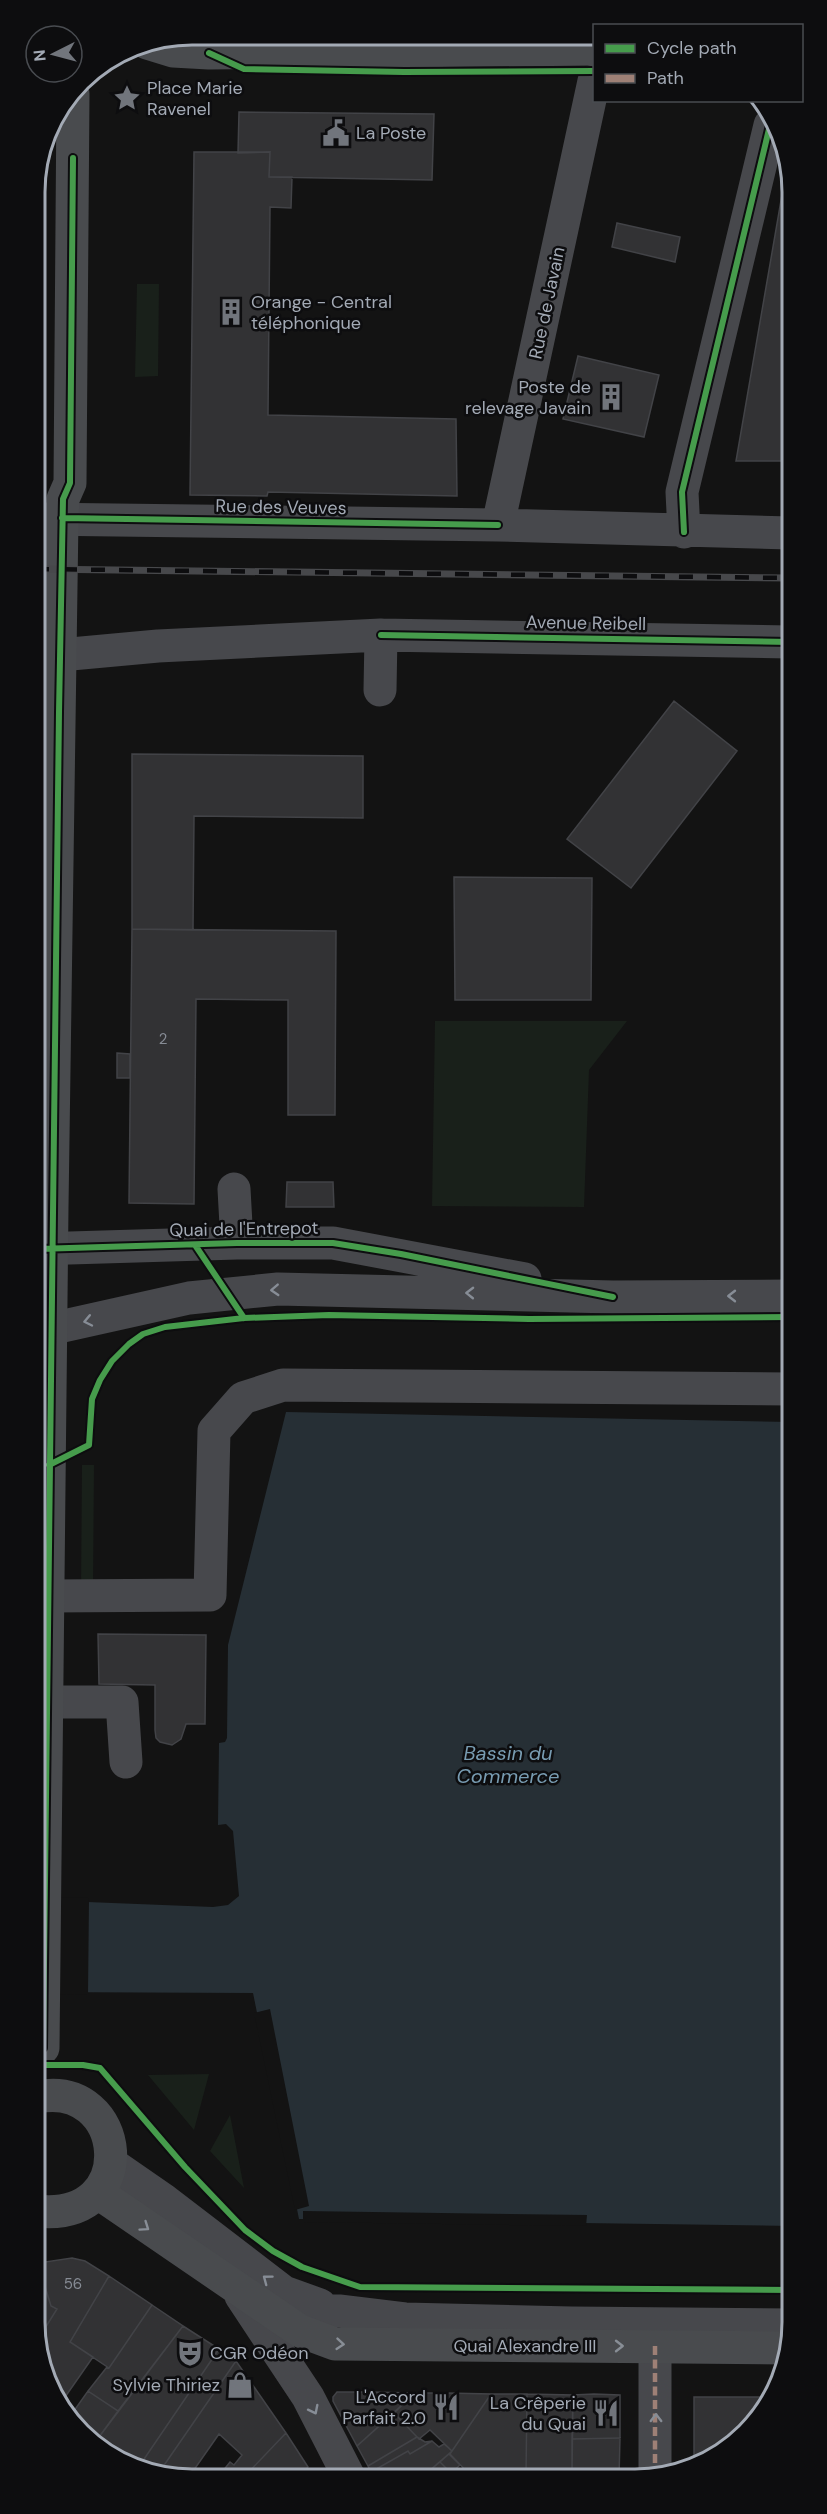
<svg xmlns="http://www.w3.org/2000/svg" width="827" height="2514" font-family="'DM Sans',sans-serif">
  <rect width="100%" height="100%" fill="#131313"/>
  <path fill="#19201a" d="M137 284H159L158 376 135 377Z
    M435 1021H627L589 1070 584 1207 432 1206Z
    M82 1465H94L93 1590H81Z
    M209 2074 194 2130 148 2075Z
    M230 2115 244 2188 210 2151Z"/>
  <path fill="#262f35" d="M286 1412 791 1422 792 2226 299 2219 253 1993 37 1992V1900L213 1907 228 1905 239 1896 233 1831 226 1824 218 1825 219 1743 225 1742 227 1738 228 1645Z"/>
  <path fill="#131313" d="M37 1897 89 1898 88 1994 37 1995Z
    M270 2009 309 2206 295 2210 254 2013Z
    M303 2211 587 2215 586 2226 303 2222Z"/>
  <path fill="#323234" stroke="#424347" stroke-width="1.5" d="M239 112 434 114 432 180 269 177 270 152 238 153Z
    M194 152H270L269 177H292L291 208 270 207 268 415 456 419 457 496 268 492 267 496 190 495Z
    M788 160 790 461H736Z
    M617 223 680 237 675 262 612 247Z
    M578 356 659 375 644 437 563 419Z
    M674 701 737 751 631 888 567 839Z
    M132 754 363 756V818L194 816 193 930 132 929Z
    M454 877 592 878 591 1000H455Z
    M132 929 336 931 335 1115H288V1000L196 999 194 1204 129 1203Z
    M117 1053 130 1054V1078H117Z
    M287 1182H333L334 1207H286Z
    M98 1634 206 1635 205 1724H186L181 1739 172 1745 160 1742 156 1738 155 1730V1685L99 1684Z
    M72 2258 85 2261 109 2276 70 2342 93 2357 63 2400 37 2352V2341L57 2309 51 2306 38 2263Z
    M37 2263 51 2306 57 2309 37 2341Z
    M109 2276 152 2305 109 2368 70 2342Z
    M152 2305 183 2326 118 2411 88 2391 107 2367 109 2368Z
    M183 2326 219 2349 140 2465 96 2441Z
    M219 2349 236 2361 158 2474 140 2465Z
    M236 2361 286 2433 244 2477H218L230 2462 234 2465 242 2455 219 2434 189 2477H162L158 2474Z
    M88 2391 118 2411 96 2441 81 2433 71 2415Z
    M337 2392H368L415 2393 357 2446 333 2401V2397Z
    M415 2393H446L491 2394 452 2451 430 2430 419 2439 394 2413Z
    M491 2394H527L526 2477H472L450 2454Z
    M527 2394 573 2395 572 2477H526Z
    M594 2394 620 2395V2438L572 2439 573 2395Z
    M694 2397H771L753 2426 713 2459 694 2466Z
    M394 2413 417 2437 368 2466 357 2446Z
    M286 2433 308 2467 299 2477H244Z
    M417 2437 425 2442 432 2441 410 2454 408 2451 371 2472 368 2466Z
    M620 2438 619 2477H572V2439Z
    M432 2441 439 2447 444 2444 452 2451 422 2477H374L371 2472 408 2451 410 2454Z
    M449 2454 460 2465 451 2473 440 2462Z
    M440 2462 455 2477H422Z"/>
  <g fill="none" stroke-linecap="round" stroke-linejoin="round">
    <path stroke="#47484c" stroke-width="33" d="M35 519 498 525 790 533
      M498 525 594 81
      M684 532 682 492 770 125
      M60 655 158 646 381 635 790 642
      M380 690 381 635
      M234 1189 237 1243
      M36 1249 237 1243H333L525 1279
      M50 1329 189 1298 278 1289 613 1297 791 1296
      M48 1596 210 1595 214 1431 243 1398 283 1385 791 1389
      M47 1702H122L126 1762
      M112 2164 164 2200 284 2292 320 2305
      M241 2296 308 2397 349 2477
      M270 2311H339L405 2319 571 2323 792 2325
      M655 2346V2477"/>
    <path stroke="#494b4e" stroke-width="33" d="M147 43 173 51 209 53 594 49
      M43 2048 52 1207 62 518 63 499 70 483 73 94
      M37 2097C127 2079 143 2222 37 2211
      M98 2193 300 2331 335 2344 788 2348"/>
    <defs>
      <path id="rail" d="M35 569 790 578"/>
    </defs>
    <use href="#rail" stroke="#47484b" stroke-width="7"/>
    <use href="#rail" stroke="#0d0d0f" stroke-width="4.5" stroke-dasharray="14" stroke-linecap="butt"/>
    <path stroke="#9e8076" stroke-width="4.5" stroke-dasharray="9 4.5" stroke-linecap="butt" d="M655 2346V2477"/>
    <defs>
      <path id="cycleway" d="M209 53 244 69 404 72 594 71
        M62 518 498 525
        M684 532 682 492 770 125
        M381 635 790 642
        M195 1245 244 1318
        M36 1249 237 1243H333L401 1254 613 1297
        M49 1465 89 1445 92 1399 100 1380 112 1361 129 1344 143 1334 165 1327 244 1318 329 1315 529 1319 791 1317
        M43 2048 59 712 63 499 70 483 73 158
        M37 2065H83L100 2068 185 2167 245 2230 273 2251 302 2267 360 2287 792 2290"/>
    </defs>
    <use href="#cycleway" stroke="#0d0d0f" stroke-width="10"/>
    <use href="#cycleway" stroke="#469c4c" stroke-width="6"/>
  </g>
  <defs><path id="oneway-chevron" d="M-2-3.5L2.5 0L-2 3.5" fill="none" stroke-width="1.6" stroke-linecap="round" stroke-linejoin="round" transform="scale(1.5)"/></defs>
  <g stroke="#878d96">
    <use href="#oneway-chevron" transform="translate(275 1290) rotate(177)"/>
    <use href="#oneway-chevron" transform="translate(470 1293) rotate(-179)"/>
    <use href="#oneway-chevron" transform="translate(732 1296) rotate(180)"/>
    <use href="#oneway-chevron" transform="translate(88 1321) rotate(168)"/>
    <use href="#oneway-chevron" transform="translate(267 2279) rotate(-143)"/>
    <use href="#oneway-chevron" transform="translate(314 2410) rotate(63)"/>
    <use href="#oneway-chevron" transform="translate(656 2418) rotate(-90)"/>
  </g>
  <g stroke="#888e96">
    <use href="#oneway-chevron" transform="translate(145 2227) rotate(35)"/>
    <use href="#oneway-chevron" transform="translate(340 2344) rotate(5)"/>
    <use href="#oneway-chevron" transform="translate(619 2346)"/>
  </g>
  <defs>
    <symbol id="sight-bare" viewBox="-9 -9 18 18"><path d="M0-6L1.8-2.2L6-1.7L2.9 1.2L3.7 5.4L0 3.3L-3.7 5.4L-2.9 1.2L-6-1.7L-1.8-2.2Z" fill="#71757c" stroke="#0d0d0f" stroke-width="2.5" paint-order="stroke"/></symbol>
    <symbol id="civic-bare" viewBox="-9 -9 18 18"><path d="M-.6-6.5H3V-4.5H.6V-3L4-1V1h2V6H-6V1h2V-1L-.6-3ZM-1.2 2.5V6h2.4V2.5Z" fill="#71757c" stroke="#0d0d0f" stroke-width="2.5" paint-order="stroke"/></symbol>
    <symbol id="building-bare" viewBox="-9 -9 18 18"><path d="M-4-6H4V6H1V3H-1V6H-4ZM-2.5-4.3h1.7v1.8h-1.7ZM.8-4.3h1.7v1.8H.8ZM-2.5-1h1.7V.8h-1.7ZM.8-1h1.7V.8H.8Z" fill="#71757c" stroke="#0d0d0f" stroke-width="2.5" paint-order="stroke"/></symbol>
    <symbol id="theatre-bare" viewBox="-9 -9 18 18"><path d="M-5-5.5Q0-4 5-5.5V0Q5 5 0 6Q-5 5-5 0ZM-3.3-2.5H-1v1.5H-3.3ZM1-2.5H3.3v1.5H1ZM-2.8 1Q0 5.5 2.8 1Z" fill="#71757c" stroke="#0d0d0f" stroke-width="2.5" paint-order="stroke"/></symbol>
    <symbol id="shop-bare" viewBox="-9 -9 18 18"><path d="M-5-2.5h2.3a2.7 3.5 0 0 1 5.4 0H5L5.5 6h-11ZM-1.5-2.5h3a1.5 2.3 0 0 0-3 0Z" fill="#71757c" stroke="#0d0d0f" stroke-width="2.5" paint-order="stroke"/></symbol>
    <symbol id="restaurant-bare" viewBox="-9 -9 18 18"><path d="M-5-6h1v4h1v-4h1v4h1v-4h1v5L-1.5 .5V6h-2V.5L-5-1ZM5-6V6H3V1.5H1.5Q1.5-4 5-6Z" fill="#71757c" stroke="#0d0d0f" stroke-width="2.5" paint-order="stroke"/></symbol>
  </defs>
  <g fill-rule="evenodd">
    <use href="#sight-bare" x="108" y="79" width="38" height="38"/>
    <use href="#civic-bare" x="317" y="114" width="38" height="38"/>
    <use href="#building-bare" x="212" y="293" width="38" height="38"/>
    <use href="#building-bare" x="592" y="378" width="38" height="38"/>
    <use href="#theatre-bare" x="171" y="2334" width="38" height="38"/>
    <use href="#shop-bare" x="221" y="2366" width="38" height="38"/>
    <use href="#restaurant-bare" x="427" y="2388" width="38" height="38"/>
    <use href="#restaurant-bare" x="587" y="2394" width="38" height="38"/>
  </g>
  <g text-anchor="middle" stroke-width="5" stroke-linejoin="round" paint-order="stroke">
    <g font-size="15" fill="#878c95">
      <text x="163" y="1044">2</text>
      <text x="73" y="2289">56</text>
    </g>
    <g font-size="18" fill="#a3aab5" stroke="#0d0d0f" text-anchor="start">
      <text x="147" y="94">Place Marie<tspan x="147" dy="21">Ravenel</tspan></text>
      <text x="356" y="139">La Poste</text>
      <text x="251" y="308">Orange - Central<tspan x="251" dy="21">téléphonique</tspan></text>
      <text x="591" y="393" text-anchor="end">Poste de<tspan x="591" dy="21">relevage Javain</tspan></text>
      <text x="210" y="2359">CGR Odéon</text>
      <text x="220" y="2391" text-anchor="end">Sylvie Thiriez</text>
      <text x="426" y="2403" text-anchor="end">L'Accord<tspan x="426" dy="21">Parfait 2.0</tspan></text>
      <text x="586" y="2409" text-anchor="end">La Crêperie<tspan x="586" dy="21">du Quai</tspan></text>
    </g>
    <g font-size="18" fill="#a3aab5" stroke="#0d0d0f">
      <text transform="translate(547 303) rotate(-78)" y="6">Rue de Javain</text>
      <text transform="translate(281 507) rotate(1)" y="6">Rue des Veuves</text>
      <text transform="translate(586 623) rotate(1)" y="6">Avenue Reibell</text>
      <text transform="translate(244 1229) rotate(-1)" y="6">Quai de l'Entrepot</text>
      <text x="525" y="2352">Quai Alexandre III</text>
    </g>
    <g font-size="20" font-style="italic" fill="#789cb2" stroke="#0d0d0f">
      <text x="508" y="1760">Bassin du<tspan x="508" dy="23">Commerce</tspan></text>
    </g>
  </g>
  <path d="M0 0H827V2514H0ZM192 45H635A147 147 0 0 1 782 192V2322A147 147 0 0 1 635 2469H192A147 147 0 0 1 45 2322V192A147 147 0 0 1 192 45Z" fill="#0d0d0f" fill-rule="evenodd"/>
  <path fill="none" stroke="#a3aab5" stroke-width="3" d="M192 45H635A147 147 0 0 1 782 192V2322A147 147 0 0 1 635 2469H192A147 147 0 0 1 45 2322V192A147 147 0 0 1 192 45Z"/>
  <rect x="593" y="24" width="210" height="78" fill="#0d0d0f" stroke="#494c51" stroke-width="1.5"/>
  <rect x="605" y="44" width="30" height="9" fill="#469c4c" stroke="#494c51" stroke-width="1.5"/>
  <text x="647" y="54" font-size="18" fill="#a3aab5">Cycle path</text>
  <rect x="605" y="74" width="30" height="9" fill="#9e8076" stroke="#494c51" stroke-width="1.5"/>
  <text x="647" y="84" font-size="18" fill="#a3aab5">Path</text>
  <g transform="translate(54 54) rotate(264)"><circle r="28" fill="#0d0d0f" stroke="#494c51" stroke-width="1.5"/>
  <path d="M0-4.5L10 22L0 15L-10 22Z" fill="#71757c"/>
  <text y="-9" font-size="16" font-weight="bold" text-anchor="middle" fill="#a3aab5">N</text>
  </g>
</svg>
